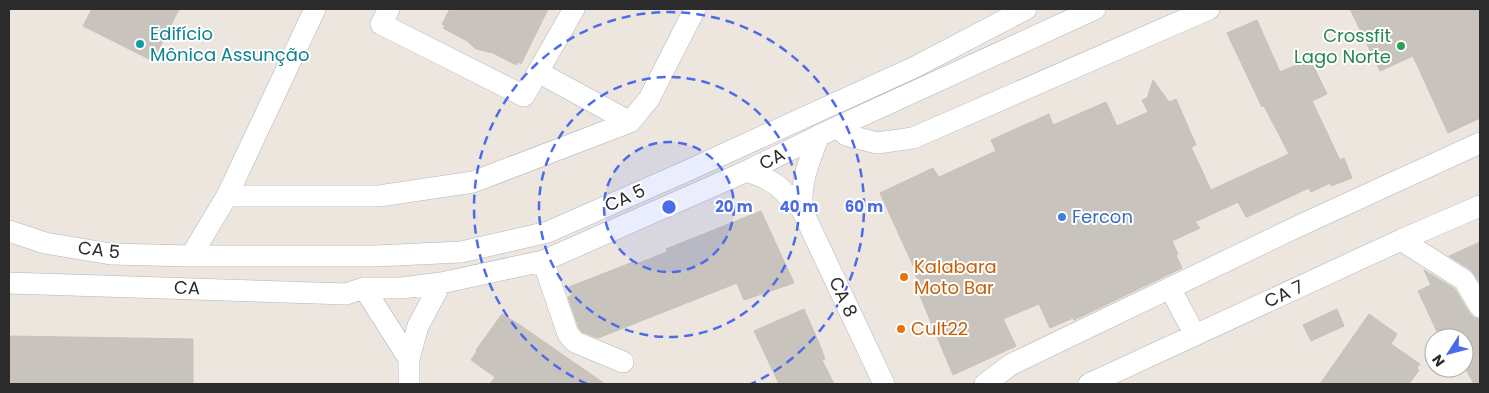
<svg xmlns="http://www.w3.org/2000/svg" width="1489" height="393" font-family="Poppins,sans-serif">
  <rect width="100%" height="100%" fill="#ece6df"/>
  <path fill="#c8c4bd" stroke="#c7c2b8" d="M92 9H179L153 61 83 26Z
    M450 9H548L521 64 518 62 516 65 493 53 476 49 467 41 443 28 445 26 442 24Z
    M1350 9H1480V118L1448 133 1413 56 1380 71Z
    M1257 20 1280 72 1310 59 1327 94 1312 101 1340 160 1344 158 1352 178 1331 186 1330 183 1311 192 1309 188 1249 216 1246 217 1238 202 1195 222 1200 228 1172 241 1178 254 1176 255 1182 268 1074 320 1073 318 1050 328 1039 304 1003 319 1016 346 953 375 915 284 919 282 914 273 916 272 880 193 933 168 939 177 996 151 991 140 1049 114 1053 125 1106 102 1117 126 1148 112 1142 100 1147 98 1153 80 1169 102 1176 99 1196 145 1191 147 1211 190 1289 154 1264 106 1262 107 1227 33Z
    M761 211 794 283 744 300 737 283 598 338 582 332 579 328 568 297 572 295 569 287 633 262 634 265 667 252 666 249Z
    M1480 242V283L1471 270 1449 256Z
    M1424 270 1455 289 1470 314 1474 318 1480 319V384H1474L1464 366V338H1440L1418 291 1431 285Z
    M804 309 819 343 825 359 822 360 834 384H779L754 331Z
    M1337 309 1344 326 1311 341 1303 325Z
    M502 314 517 323 605 384H490L495 377 471 360 477 351 476 350Z
    M1369 314 1397 334 1391 344 1420 364 1417 368 1419 370 1409 384H1320Z
    M9 336 193 339V384H9Z"/>
  <g fill="none" stroke-linecap="round" stroke-linejoin="round">
    <defs>
      <path id="minor" d="M389 9 381 24 524 96 574 9
        M538 72 630 122
        M837 127 846 135 877 143 913 138 1209 9
        M747 171 765 178 778 186 802 210 884 384
        M227 196H379L473 182 630 122 649 99 695 9
        M802 210C800 181 809 162 819 135
        M9 231 45 243 111 254 191 256H375L461 252 548 232 689 170 915 67 1026 9
        M1401 240 1464 280 1480 307
        M191 256 227 196 315 9
        M543 261 568 334 575 342 623 362
        M9 283 346 294 364 288H402L441 283 543 261 747 171 837 127 1095 9
        M364 288 409 359
        M1170 288 1195 335
        M409 384V359L418 326 441 283
        M985 384 1012 364 1303 224 1480 143
        M1089 384 1401 240 1480 206"/>
    </defs>
    <use href="#minor" stroke="#b2b5be" stroke-width="22"/>
    <use href="#minor" stroke="#fff" stroke-width="21"/>
  </g>
  <circle cx="669" cy="207" r="65" fill="#4c6beb" fill-opacity=".12"/>
  <g fill="none" stroke="#4c6beb" stroke-width="2.5" stroke-dasharray="9 6">
    <circle cx="669" cy="207" r="65"/>
    <circle cx="669" cy="207" r="130"/>
    <path d="M587 384A195 195 0 1 1 751 384"/>
  </g>
  <circle fill="#0f9aa8" stroke="#fff" stroke-width="2" cx="140" cy="44" r="5"/>
  <circle fill="#2e9e5b" stroke="#fff" stroke-width="2" cx="1401" cy="46" r="5"/>
  <circle fill="#3f7fe0" stroke="#fff" stroke-width="2" cx="1062" cy="217" r="5"/>
  <g fill="#e8710a" stroke="#fff" stroke-width="2">
    <circle cx="904" cy="277" r="5"/>
    <circle cx="901" cy="329" r="5"/>
  </g>
  <g text-anchor="middle" stroke-width="4" stroke-linejoin="round" paint-order="stroke">
    <g font-size="18" fill="#0d838f" stroke="#fff" text-anchor="start">
      <text x="150" y="40">Edifício<tspan x="150" dy="21">Mônica Assunção</tspan></text>
    </g>
    <g font-size="18" fill="#27864d" stroke="#fff" text-anchor="end">
      <text x="1391" y="42">Crossfit<tspan x="1391" dy="21">Lago Norte</tspan></text>
    </g>
    <g font-size="18" fill="#2b2b2b" stroke="#fff">
      <text transform="translate(772 159) rotate(-27)" y="6">CA</text>
      <text transform="translate(625 198) rotate(-24)" y="6">CA 5</text>
      <text transform="translate(99 250) rotate(7)" y="6">CA 5</text>
      <text transform="translate(187 288) rotate(2)" y="6">CA</text>
      <text transform="translate(1284 294) rotate(-25)" y="6">CA 7</text>
      <text transform="translate(843 297) rotate(65)" y="6">CA 8</text>
    </g>
    <g font-size="18" fill="#366cbe" stroke="#fff" text-anchor="start">
      <text x="1072" y="223">Fercon</text>
    </g>
    <g font-size="18" fill="#c56008" stroke="#fff" text-anchor="start">
      <text x="914" y="273">Kalabara<tspan x="914" dy="21">Moto Bar</tspan></text>
      <text x="911" y="335">Cult22</text>
    </g>
  </g>
  <circle cx="669" cy="207" r="8" fill="#4c6beb" stroke="#fff" stroke-width="2.5"/>
  <g font-size="15" text-anchor="middle" font-weight="bold" fill="#4c6beb" stroke="#fff" stroke-width="4" stroke-linejoin="round" paint-order="stroke">
    <text x="734" y="212">20 m</text>
    <text x="799" y="212">40 m</text>
    <text x="864" y="212">60 m</text>
  </g>
  <rect width="1489" height="393" fill="none" stroke="#2b2b2b" stroke-width="20"/>
  <g transform="translate(1449 353) rotate(234)"><circle r="24" fill="#ffffff" stroke="#aaaaaa"/>
  <path d="M0-4L9 19L0 12L-9 19Z" fill="#4c6beb"/>
  <text y="-8" font-size="14" font-weight="bold" text-anchor="middle" fill="#2b2b2b">N</text>
  </g>
</svg>
